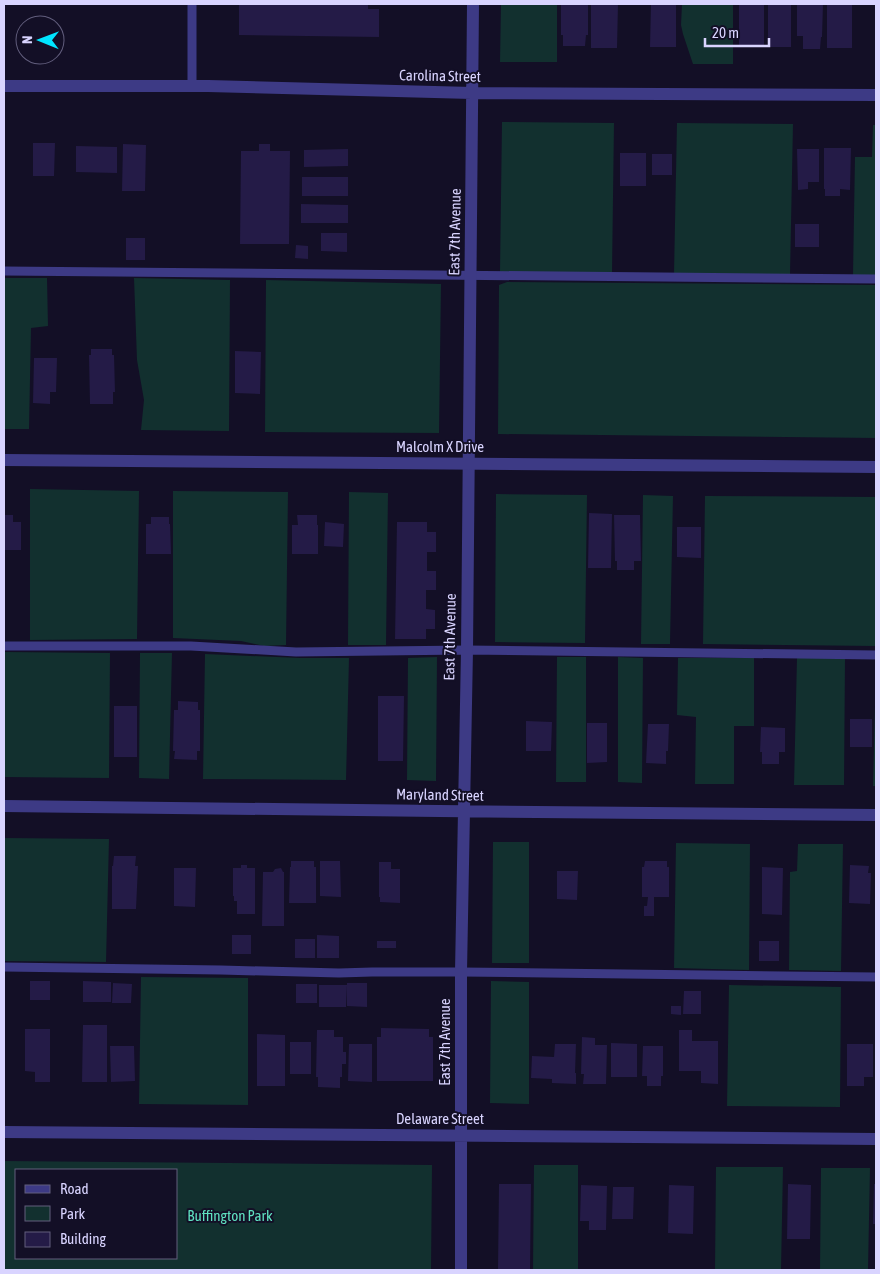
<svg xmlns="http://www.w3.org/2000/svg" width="880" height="1274" font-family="'Asap Condensed',sans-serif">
  <rect width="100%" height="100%" fill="#130f26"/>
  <path fill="#12302f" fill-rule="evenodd" d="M501 4H557V62H500Z
    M682 4H733V64H693L683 34 681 25Z
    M502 122 614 123 612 273 500 272Z
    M677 123 793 124 790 275 674 274Z
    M873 125H876V275H853L855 157H872Z
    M4 278H47L48 326 31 328 29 429H4Z
    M134 278 230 280 229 431 141 430 144 400 137 360Z
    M266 280 441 284 439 433 265 432Z
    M507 282 876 285V438L498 434 499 285Z
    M30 489 139 491 137 639 30 640Z
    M173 491 288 492 286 645 264 646 241 641 173 638Z
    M349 492 388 493 386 645H348Z
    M496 494 587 495 585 643 495 642Z
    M643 495 673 496 670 644H641Z
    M705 496 876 497V646L703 644Z
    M4 652 110 653 109 778 4 777Z
    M140 653H172L169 779 139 778Z
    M205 654 300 658H349L346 780 203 779Z
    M437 657 436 781 407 780 408 658Z
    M557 657H586V782H556Z
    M618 657 643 658 642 783 618 782Z
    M678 658H754V726H734V784H695L696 717 677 715Z
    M797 658H845L844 785H794Z
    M876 666V786H873Z
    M4 838 109 839 106 962 4 961Z
    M493 842H529V963H492Z
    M676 843 750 844 749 970 674 968Z
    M798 844H843L841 971 789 970 790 872 797 871Z
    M141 977 248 978V1105L139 1104Z
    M491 981 529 982V1104L490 1103Z
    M729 985 841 987 840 1107 727 1106Z
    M4 1161 432 1165 431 1270H4ZM16 1170H176V1258H16Z
    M534 1165H578V1270H533Z
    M716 1167H783L781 1270H715Z
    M821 1168H870L868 1270H820Z"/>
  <path fill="#241b47" d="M239 4H368V9H379V37L239 35Z
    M561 4H588V35H586L585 46H563V35H561Z
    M591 4H618L617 48H591Z
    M651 4H676V47H650Z
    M739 4H764V47L739 46Z
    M768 4H791V47H768Z
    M797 4H823L822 37H821L820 49H803V36H797Z
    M827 4H852V48H827Z
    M33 143H55L54 176H33Z
    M123 144 146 145 145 191H122Z
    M259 144H270V151H290L289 244H240L241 151H259Z
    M76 146 117 147V173L76 172Z
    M824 148H851L850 190 840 189V196H825V189H824Z
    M348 149V166L304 167V150Z
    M797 149H819V182H808V189L798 190Z
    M620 153H646V186H620Z
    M652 154H672V175H652Z
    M302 177H348V196H302Z
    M301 204 348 205V223H301Z
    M795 224H819V247H795Z
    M321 233H347V252L321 251Z
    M126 238H145V260H126Z
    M296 245 308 246V259L295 258Z
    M91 349H112V355H114L115 392H113V404H90L89 355H91Z
    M235 351 261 352 260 394 235 393Z
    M34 358H57L56 392H50V404L33 403Z
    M589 513 612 514 611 568H588Z
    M4 515H13V522H21V550H4Z
    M297 515H317V525H318V554H292V525H298Z
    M614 515H640L641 561H634V570H617V561H615Z
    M151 517H169V524H170L171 554H146V524H151Z
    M325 522 344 524 343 547 324 546Z
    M397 522H427V532H436V552H427V571H436V590H426V609L435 610V629H426V639H395Z
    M677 527H701V558L677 557Z
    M378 696H404L403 761H378Z
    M178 701 198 702V710H200V751H197V760L174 759 175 751H173L174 710H178Z
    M114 706H137V757H114Z
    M850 719H872V747H850Z
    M526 721 552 722 551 751H526Z
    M587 723H607V762L587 763Z
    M648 724H669L668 751H666V764L646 763Z
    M761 727 785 728V752H779V764H762V752H760Z
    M114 856H136L135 866H138L136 909H112V866H113Z
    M291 861H314V867H316V903H289L290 867H291Z
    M320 861H340L341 897 320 896Z
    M645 861H667V867H669V897H654V916H644V906H647L648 897H642V867H644Z
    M379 862H391V869H400V903L380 902V897H379Z
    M241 865H247V868H255V914H237V901H234V896H233V868H241Z
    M850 865 869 866 868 873H871L870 904 849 903Z
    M762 867 783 868 782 915 762 914Z
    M174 868H196L195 907 174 906Z
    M281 868 283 872H284V926H262L263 872H273L275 869Z
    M557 871H578L577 900 557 899Z
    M232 935H251V954H232Z
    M317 935 339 936V958H317Z
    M295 939H315V958H295Z
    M377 941H396V948H377Z
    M759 941H779V961H759Z
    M30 981H50V1000H30Z
    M83 981 111 982V1002H83Z
    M113 983 132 984 131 1003H112Z
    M347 983H367V1007L347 1006Z
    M296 984H317V1003H296Z
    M319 985H347L346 1007H319Z
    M684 991H701V1014H683Z
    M671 1006H681V1015L671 1014Z
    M83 1025H107V1082H82Z
    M381 1028 429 1029V1037H433V1081H377V1037H381Z
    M25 1029H50V1082H35V1072L25 1071Z
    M317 1030H334V1037H343V1052H346V1064H342V1077H340V1088L318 1087V1077H316Z
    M679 1030H692V1041H718V1084L701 1083V1071H679Z
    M257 1034 285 1035V1086H257Z
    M582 1037 595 1038V1045H607L606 1084H583L584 1074H581Z
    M290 1042H311V1074H290Z
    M611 1043 637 1044V1077H611Z
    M349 1044H372V1082L348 1081Z
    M555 1044H576L575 1073H576V1084L552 1083V1079L531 1078 532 1056 554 1057Z
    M847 1044H873V1077H864V1086H847Z
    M110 1046H134L135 1081 111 1082Z
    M643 1046H663V1076H661V1086H647V1076H642Z
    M499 1184H531L530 1270H498Z
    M788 1184 811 1185 810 1239H787Z
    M874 1184H876V1224H873Z
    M581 1185 607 1186 606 1230H589V1221H580Z
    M669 1185 694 1186 693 1234 668 1233Z
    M613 1187H634L633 1219H612Z"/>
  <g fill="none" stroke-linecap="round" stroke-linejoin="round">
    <path stroke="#3d3a85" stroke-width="9" d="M192 86V4
      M4 271 876 279
      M4 646H191L296 652 467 650 876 655
      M4 967 221 970 339 973 372 972H461L876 977"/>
    <path stroke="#3d3a85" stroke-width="12" d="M4 86H208L472 93 876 95
      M4 806 439 811 876 815
      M4 1132 876 1139
      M461 1270V972L467 650 473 4"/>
    <path stroke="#3d3a85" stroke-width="12" d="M4 460 876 467"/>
  </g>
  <g text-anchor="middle" stroke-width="4" stroke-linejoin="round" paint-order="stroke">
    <g font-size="15" fill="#d9d4ff" stroke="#130f26">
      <text transform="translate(440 76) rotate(1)" y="5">Carolina Street</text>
      <text transform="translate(455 232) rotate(-89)" y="5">East 7th Avenue</text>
      <text x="440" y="452">Malcolm X Drive</text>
      <text transform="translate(450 637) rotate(-89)" y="5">East 7th Avenue</text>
      <text transform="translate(440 795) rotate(1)" y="5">Maryland Street</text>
      <text transform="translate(445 1042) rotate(-90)" y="5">East 7th Avenue</text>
      <text x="440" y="1124">Delaware Street</text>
    </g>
    <g font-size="15" fill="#5fe0c0" stroke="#130f26">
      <text x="230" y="1221">Buffington Park</text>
    </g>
  </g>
  <rect width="880" height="1274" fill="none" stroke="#d9d4ff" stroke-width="10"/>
  <rect x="15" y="1169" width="162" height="90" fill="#130f26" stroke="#625e7d"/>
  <rect x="25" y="1185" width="25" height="8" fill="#3d3a85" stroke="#625e7d"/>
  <text x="60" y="1194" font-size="15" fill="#d9d4ff">Road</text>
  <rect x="25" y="1206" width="25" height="15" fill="#12302f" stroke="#625e7d"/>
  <text x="60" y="1219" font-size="15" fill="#d9d4ff">Park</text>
  <rect x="25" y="1232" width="25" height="15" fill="#241b47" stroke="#625e7d"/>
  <text x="60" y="1244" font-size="15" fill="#d9d4ff">Building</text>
  <g transform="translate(40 40) rotate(271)"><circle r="24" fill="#130f26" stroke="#625e7d"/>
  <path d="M0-4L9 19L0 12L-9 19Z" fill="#00e5ff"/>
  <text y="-8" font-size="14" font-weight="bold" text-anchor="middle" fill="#d9d4ff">N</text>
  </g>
  <path d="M705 38v8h64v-8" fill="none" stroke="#d9d4ff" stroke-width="2.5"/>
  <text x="712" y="38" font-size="15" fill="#d9d4ff" stroke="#130f26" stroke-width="4" paint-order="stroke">20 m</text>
</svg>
